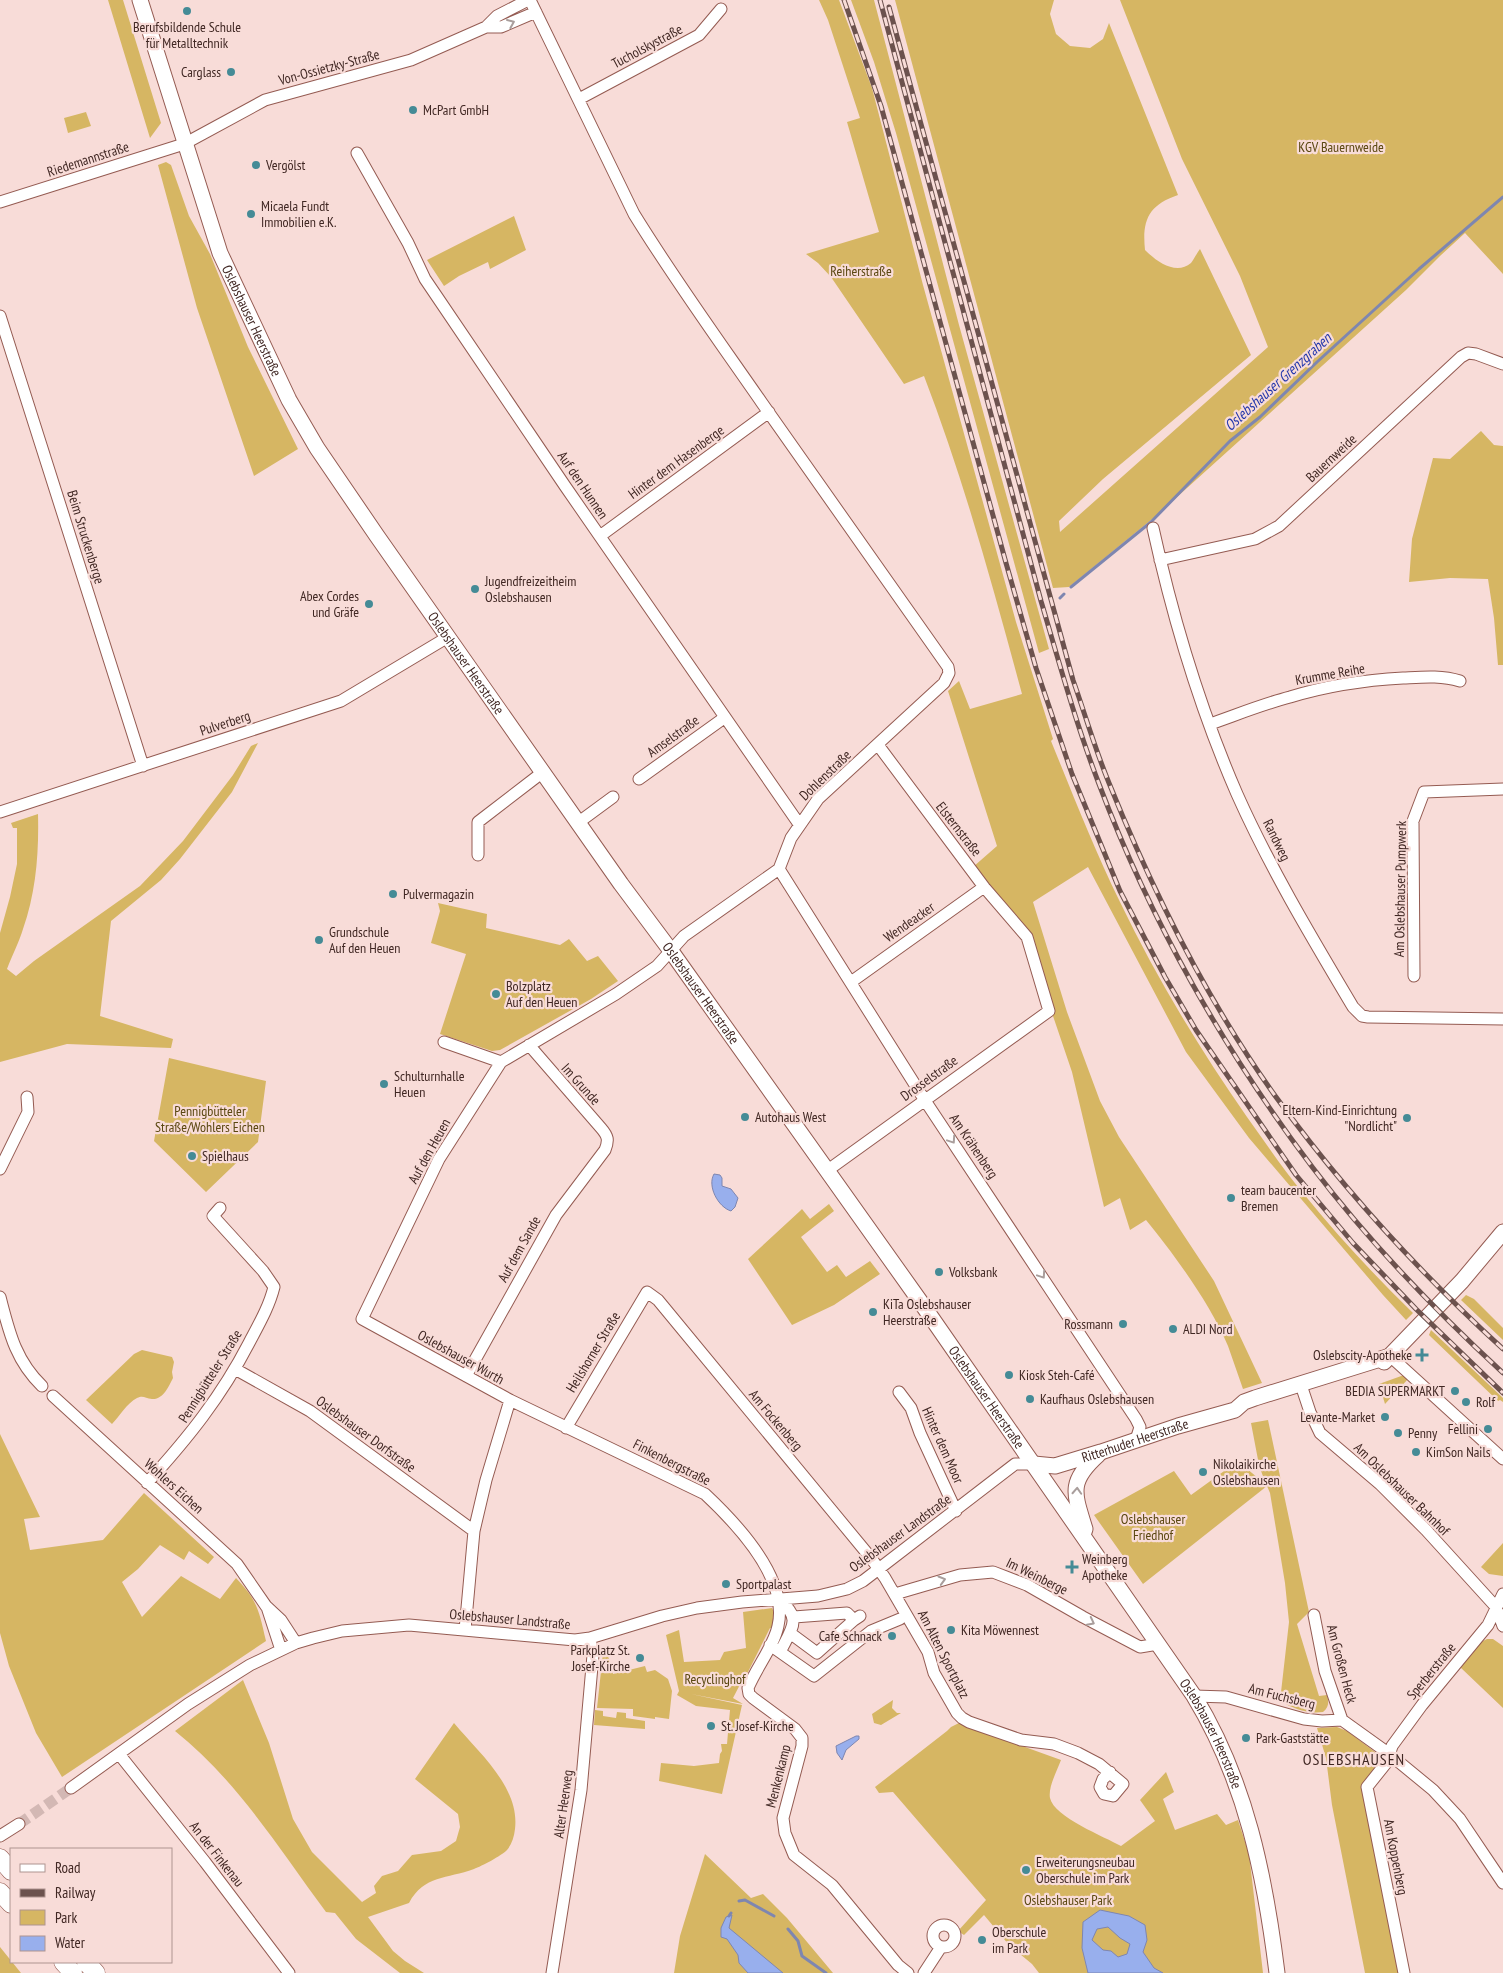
<svg xmlns="http://www.w3.org/2000/svg" width="1503" height="1973" font-family="'PT Sans Narrow',sans-serif">
  <rect width="100%" height="100%" fill="#f8dcd8"/>
  <path fill="#d6b663" d="M108 0H123L161 123 150 138Z
    M819 0H839L872 88 923 285 1016 622 1053 739 1051 741C1073 795 1094 849 1120 902 1156 977 1199 1048 1247 1117 1265 1142 1283 1169 1303 1193 1337 1235 1374 1275 1413 1313L1406 1320 1383 1295 1249 1138 1186 1052 1088 867 1033 902 1067 1012 1100 1101 1119 1137 1214 1281 1262 1383 1243 1389C1238 1375 1233 1360 1228 1346 1211 1305 1174 1254 1146 1220L1130 1230 1120 1198 1104 1207 1072 1072 1053 1016 1032 940 973 867 997 846 948 691 959 681 970 709 1022 694C993 587 964 480 924 376L904 384 831 277 818 263 806 254 879 232 847 122 860 118 828 20Z
    M851 0H874L959 325 1049 649 1039 653 896 133 874 62Z
    M895 0H1054L1050 14 1056 34 1070 46 1090 48 1103 39 1109 23 1178 195C1148 205 1142 221 1145 250 1156 261 1176 276 1191 263 1194 259 1197 253 1200 249L1251 355 1103 479 1059 521 1060 532 1268 347 1240 276 1182 159 1120 0H1503V274L1465 233 1440 256 1406 290 1156 516 1069 587 1053 588Z
    M86 112 91 126 68 133 64 118Z
    M166 162 171 165 189 216 210 254 248 347 298 449 254 476 197 308 158 165Z
    M514 216 526 250 490 269 488 262 459 276 444 286 427 260Z
    M1481 431 1494 445 1503 446V665H1498L1494 618 1488 579 1450 578 1409 582 1412 539 1433 458 1450 459Z
    M258 743 232 792 180 859 161 880 111 921 100 1016 173 1039 171 1048 67 1044 0 1062V933L10 897 17 864V828H13L11 823 38 814C39 853 36 892 23 929 19 942 12 956 7 969L16 976 34 961 140 886 183 841 233 775 251 746Z
    M438 903 487 914 486 928 560 945 569 939 587 961 598 956 618 981 591 999 500 1050 492 1051 440 1034 466 954 431 943 440 911Z
    M169 1058 266 1081 258 1142 206 1192 154 1141Z
    M829 1204 834 1211 801 1237 827 1272 837 1265 846 1277 870 1261 880 1274 834 1305 792 1325 748 1259 800 1211 802 1209 810 1219Z
    M1466 1295 1474 1299 1503 1328V1340L1461 1300Z
    M1431 1330 1503 1398V1402L1500 1400 1498 1401 1431 1337 1429 1335Z
    M142 1350 172 1357 174 1362 172 1372 173 1378C169 1386 163 1400 152 1399 145 1398 143 1395 137 1398 127 1403 119 1417 112 1424L86 1400 134 1354Z
    M1404 1375 1408 1379 1385 1404 1379 1384Z
    M1268 1420 1309 1612 1297 1624 1319 1696 1327 1695C1329 1702 1329 1707 1323 1712 1306 1714 1295 1709 1280 1701L1289 1622 1285 1583 1270 1493 1267 1486 1143 1584 1094 1515 1174 1471 1191 1495 1238 1461 1266 1485 1259 1465 1251 1423Z
    M0 1434 40 1517 24 1519 30 1550 103 1540 144 1493 214 1557 208 1564 189 1551 184 1560 160 1545 138 1569 122 1582 142 1617 181 1576 220 1599 236 1578C258 1601 259 1611 266 1641L62 1777 36 1733 9 1666 0 1633Z
    M1503 1543V1576L1489 1574 1481 1567Z
    M772 1608 774 1612 773 1629 770 1628 746 1676 745 1675 733 1698 743 1704 691 1694 742 1705 722 1794 659 1781 661 1763 694 1766 719 1763 720 1754 722 1751 721 1744H727L730 1710 696 1706 677 1695 679 1691 666 1635 679 1630 684 1662 720 1660 724 1652 746 1648 743 1612Z
    M1487 1639H1493L1503 1646V1708L1460 1667 1481 1642Z
    M607 1652 613 1674 645 1666 647 1672 655 1670 668 1679 672 1691 669 1719 655 1717V1719L633 1716V1709L597 1708 603 1653Z
    M243 1680 269 1743 293 1819 312 1852 362 1902 376 1893 374 1886 382 1876 398 1871 412 1855 441 1851 456 1841 460 1827 458 1814 415 1779 454 1723C478 1752 520 1787 515 1829 514 1837 512 1844 507 1850 501 1856 482 1866 474 1869 447 1879 424 1875 409 1903L368 1917 393 1951 405 1961 424 1973H400L356 1939 335 1913 326 1912C279 1849 237 1780 175 1731Z
    M893 1700 892 1708 897 1713H901L881 1725 874 1723 872 1714Z
    M595 1710 603 1711V1716L616 1718 617 1712 626 1713V1718L645 1721V1729L594 1725Z
    M959 1723 1061 1760C1057 1771 1048 1787 1050 1798 1054 1817 1105 1837 1121 1846L1155 1821 1140 1800 1166 1772 1174 1792 1163 1799 1175 1830 1217 1814 1226 1825 1238 1820 1249 1854 1263 1973H1039L1032 1964 1009 1945 984 1915 964 1935 958 1931 986 1900 893 1792 879 1793 875 1787 947 1731 951 1727Z
    M1337 1727 1347 1731 1383 1758 1363 1786 1399 1973H1365L1332 1805 1326 1758 1317 1728Z
    M705 1854 751 1898 763 1894 787 1918 833 1973H674L680 1936Z
    M0 1947 21 1973H0Z"/>
  <path fill="#98afed" stroke="#7e86b0" fill-rule="evenodd" d="M714 1174 720 1175 722 1178V1186L731 1189 738 1198 735 1207 731 1211C718 1207 707 1186 714 1174Z
    M856 1736H859V1739L846 1750 842 1760 837 1753 836 1746Z
    M1100 1910 1129 1916 1145 1925 1147 1940 1143 1952 1154 1968 1163 1973H1088L1082 1948 1083 1922ZM1108 1927 1120 1938 1130 1944 1127 1954 1118 1957 1111 1951 1103 1950 1092 1940 1097 1929Z
    M732 1915 729 1928 783 1973H748L739 1963 738 1955 727 1939 721 1937V1928L726 1917Z"/>
  <g fill="none" stroke-linecap="round" stroke-linejoin="round">
    <path stroke="#7e86b0" stroke-width="3" d="M1071 587 1151 522 1230 441 1260 417 1317 362 1419 269 1503 197
      M1060 598 1064 594
      M739 1901 745 1900 774 1916
      M729 1916 731 1913
      M788 1929 798 1941 802 1956 826 1973"/>
    <path stroke="#d3b8b4" stroke-width="11" stroke-dasharray="11 5.5" stroke-linecap="butt" d="M19 1824 71 1788"/>
    <defs>
      <path id="street" d="M486 27H501L536 12
        M579 99 699 35 721 9
        M357 153 408 243 425 279 565 486 799 824
        M0 202 184 144 265 100 411 60 486 27 497 16 528 0
        M0 316 143 766
        M1153 528C1173 619 1200 709 1237 794 1270 868 1312 938 1353 1007L1362 1016 1368 1017 1503 1019
        M600 536 769 412
        M1160 560 1255 539 1279 526 1461 357 1468 353 1476 354 1503 364
        M1210 724C1236 715 1263 704 1290 697 1326 686 1365 680 1403 678 1422 677 1441 675 1460 681
        M639 779 724 718
        M0 812 341 701 448 637
        M579 822 613 797
        M478 855V822L543 772
        M779 869 924 1099 1136 1419 1140 1427 1136 1440
        M1414 976 1413 821 1424 792 1503 789
        M851 982 984 887
        M444 1042 501 1062
        M0 1169 28 1112 27 1097
        M828 1170 1049 1011 1027 937 984 887 878 745
        M0 1297C9 1331 15 1360 42 1386
        M1390 1356 1503 1459
        M235 1369 310 1411 474 1531
        M466 1376 556 1215 605 1150C609 1140 608 1136 601 1128L529 1045
        M1301 1385 1310 1412 1320 1433 1380 1484 1426 1530 1496 1607 1503 1626
        M899 1392 911 1408 920 1433 956 1511
        M53 1396 237 1564 266 1606 281 1620 296 1643
        M510 1400 705 1494C737 1524 789 1579 778 1626 774 1646 756 1668 748 1688L749 1694 753 1698 795 1729 802 1738V1746L783 1818 785 1833 794 1855 832 1885 898 1965 908 1973
        M566 1428 647 1292 658 1300 871 1558 885 1578 928 1652 934 1673 957 1713 962 1718 969 1722 1021 1740 1054 1744 1078 1753 1099 1764 1123 1784 1113 1796 1104 1794 1100 1787 1103 1779 1110 1772
        M147 1483C188 1438 221 1397 249 1343 259 1324 269 1307 274 1287L263 1271 213 1216 220 1208
        M895 1594 960 1575 993 1572 1027 1585 1083 1617 1140 1647 1158 1644
        M778 1599C803 1618 792 1628 780 1652
        M267 1607 281 1650
        M1314 1615 1325 1671 1342 1720
        M794 1617 847 1613 854 1620 860 1616
        M465 1630 474 1531 486 1480 510 1400 362 1319 439 1159 501 1062 616 994 657 966 684 936 779 869 791 838 818 799 944 683 949 673 948 667C886 579 824 491 762 403 719 341 674 279 634 214L530 0
        M790 1633 817 1653 854 1620
        M770 1645 814 1676 871 1631 900 1619
        M1194 1696 1226 1697 1304 1719 1322 1721 1342 1720 1388 1753 1433 1790 1460 1819 1503 1883
        M119 1754 205 1862 289 1973
        M71 1788 188 1704 250 1665 296 1643 313 1638 342 1631 409 1625 575 1640 590 1638 662 1616 697 1608 742 1602 818 1596 847 1589 863 1581 1015 1464H1034
        M0 1836 19 1824
        M933 1936a11 11 0 1 1 22 0a11 11 0 1 1-22 0Z
        M552 1973 581 1790 593 1655 590 1638
        M924 1973 941 1947
        M1404 1973 1367 1787 1387 1762 1392 1746 1422 1705 1488 1625 1503 1594"/>
      <g id="secondary">
        <path id="s1" d="M140 0 220 253 289 400 317 448 377 536 621 884 671 951 922 1304 1194 1696C1246 1781 1265 1876 1277 1973"/>
        <path d="M1384 1362 1462 1281 1503 1232"/>
        <path id="s2" d="M1034 1464 1055 1466 1101 1452 1178 1426 1235 1410 1244 1402 1255 1398 1390 1356"/>
        <path d="M1084 1532 1085 1529C1074 1493 1068 1482 1098 1455"/>
      </g>
      <path id="primary" d="M0 1858 11 1871
        M0 1892 11 1904
        M63 1962 73 1973
        M86 1962 96 1973"/>
    </defs>
    <use href="#street" stroke="#945b52" stroke-width="13"/>
    <use href="#secondary" stroke="#945b52" stroke-width="17"/>
    <use href="#primary" stroke="#945b52" stroke-width="19"/>
    <use href="#street" stroke="#fff" stroke-width="11"/>
    <use href="#secondary" stroke="#fff" stroke-width="15"/>
    <use href="#primary" stroke="#fff" stroke-width="18"/>
    <defs>
      <path id="rail" d="M844 0 881 106 1006 563 1036 668 1072 774 1120 891 1165 977 1196 1030 1296 1175 1353 1243 1416 1309 1503 1393
        M880 0 1041 601C1059 662 1076 724 1099 784 1150 920 1225 1052 1313 1168 1369 1242 1435 1310 1503 1373
        M889 7 1073 680C1085 714 1095 749 1109 783 1153 892 1207 1001 1276 1097 1343 1189 1419 1272 1503 1349"/>
    </defs>
    <use href="#rail" stroke="#6c524e" stroke-width="5"/>
    <use href="#rail" stroke="#f8dcd8" stroke-width="3" stroke-dasharray="9" stroke-linecap="butt"/>
  </g>
  <defs><path id="oneway-chevron" d="M-2-3.5L2.5 0L-2 3.5" fill="none" stroke-width="1.6" stroke-linecap="round" stroke-linejoin="round" transform="scale(1.25)"/></defs>
  <g stroke="#a99e9c">
    <use href="#oneway-chevron" transform="translate(511 23) rotate(-23)"/>
    <use href="#oneway-chevron" transform="translate(952 1140) rotate(56)"/>
    <use href="#oneway-chevron" transform="translate(1042 1275) rotate(56)"/>
    <use href="#oneway-chevron" transform="translate(1077 1491) rotate(-87)"/>
    <use href="#oneway-chevron" transform="translate(942 1580) rotate(-16)"/>
    <use href="#oneway-chevron" transform="translate(1091 1622) rotate(27)"/>
  </g>
  <g fill="#458b96" stroke="#f8dcd8" stroke-width="2">
    <circle cx="187" cy="11" r="5"/>
    <circle cx="231" cy="72" r="5"/>
    <circle cx="413" cy="110" r="5"/>
    <circle cx="256" cy="165" r="5"/>
    <circle cx="251" cy="214" r="5"/>
    <circle cx="475" cy="589" r="5"/>
    <circle cx="369" cy="604" r="5"/>
    <circle cx="393" cy="894" r="5"/>
    <circle cx="319" cy="940" r="5"/>
    <circle cx="496" cy="994" r="5"/>
    <circle cx="384" cy="1084" r="5"/>
    <circle cx="745" cy="1117" r="5"/>
    <circle cx="1407" cy="1118" r="5"/>
    <circle cx="192" cy="1156" r="5"/>
    <circle cx="1231" cy="1198" r="5"/>
    <circle cx="939" cy="1272" r="5"/>
    <circle cx="873" cy="1312" r="5"/>
    <circle cx="1123" cy="1324" r="5"/>
    <circle cx="1173" cy="1329" r="5"/>
    <path d="M1419.5 1347.5h5v5h5v5h-5v5h-5v-5h-5v-5h5z"/>
    <circle cx="1009" cy="1375" r="5"/>
    <circle cx="1455" cy="1391" r="5"/>
    <circle cx="1030" cy="1399" r="5"/>
    <circle cx="1466" cy="1402" r="5"/>
    <circle cx="1385" cy="1417" r="5"/>
    <circle cx="1488" cy="1429" r="5"/>
    <circle cx="1398" cy="1433" r="5"/>
    <circle cx="1416" cy="1452" r="5"/>
    <circle cx="1203" cy="1472" r="5"/>
    <path d="M1069.5 1559.5h5v5h5v5h-5v5h-5v-5h-5v-5h5z"/>
    <circle cx="726" cy="1584" r="5"/>
    <circle cx="951" cy="1630" r="5"/>
    <circle cx="892" cy="1636" r="5"/>
    <circle cx="640" cy="1658" r="5"/>
    <circle cx="711" cy="1726" r="5"/>
    <circle cx="1246" cy="1738" r="5"/>
    <circle cx="1026" cy="1870" r="5"/>
    <circle cx="982" cy="1940" r="5"/>
  </g>
  <g text-anchor="middle" stroke-width="4.5" stroke-linejoin="round" paint-order="stroke">
    <g font-size="14" fill="#402723" stroke="#f8dcd8" text-anchor="start">
      <text x="187" y="32" text-anchor="middle">Berufsbildende Schule<tspan x="187" dy="16">für Metalltechnik</tspan></text>
      <text x="221" y="77" text-anchor="end">Carglass</text>
      <text x="423" y="115">McPart GmbH</text>
      <text x="266" y="170">Vergölst</text>
      <text x="261" y="211">Micaela Fundt<tspan x="261" dy="16">Immobilien e.K.</tspan></text>
      <text x="485" y="586">Jugendfreizeitheim<tspan x="485" dy="16">Oslebshausen</tspan></text>
      <text x="359" y="601" text-anchor="end">Abex Cordes<tspan x="359" dy="16">und Gräfe</tspan></text>
      <text x="403" y="899">Pulvermagazin</text>
      <text x="329" y="937">Grundschule<tspan x="329" dy="16">Auf den Heuen</tspan></text>
      <text x="506" y="991">Bolzplatz<tspan x="506" dy="16">Auf den Heuen</tspan></text>
      <text x="394" y="1081">Schulturnhalle<tspan x="394" dy="16">Heuen</tspan></text>
      <text x="1397" y="1115" text-anchor="end">Eltern-Kind-Einrichtung<tspan x="1397" dy="16">"Nordlicht"</tspan></text>
      <text x="755" y="1122">Autohaus West</text>
      <text x="202" y="1161">Spielhaus</text>
      <text x="1241" y="1195">team baucenter<tspan x="1241" dy="16">Bremen</tspan></text>
      <text x="949" y="1277">Volksbank</text>
      <text x="883" y="1309">KiTa Oslebshauser<tspan x="883" dy="16">Heerstraße</tspan></text>
      <text x="1113" y="1329" text-anchor="end">Rossmann</text>
      <text x="1183" y="1334">ALDI Nord</text>
      <text x="1412" y="1360" text-anchor="end">Oslebscity-Apotheke</text>
      <text x="1019" y="1380">Kiosk Steh-Café</text>
      <text x="1445" y="1396" text-anchor="end">BEDIA SUPERMARKT</text>
      <text x="1040" y="1404">Kaufhaus Oslebshausen</text>
      <text x="1476" y="1407">Rolf</text>
      <text x="1375" y="1422" text-anchor="end">Levante-Market</text>
      <text x="1478" y="1434" text-anchor="end">Fellini</text>
      <text x="1408" y="1438">Penny</text>
      <text x="1426" y="1457">KimSon Nails</text>
      <text x="1213" y="1469">Nikolaikirche<tspan x="1213" dy="16">Oslebshausen</tspan></text>
      <text x="1082" y="1564">Weinberg<tspan x="1082" dy="16">Apotheke</tspan></text>
      <text x="736" y="1589">Sportpalast</text>
      <text x="961" y="1635">Kita Möwennest</text>
      <text x="882" y="1641" text-anchor="end">Cafe Schnack</text>
      <text x="630" y="1655" text-anchor="end">Parkplatz St.<tspan x="630" dy="16">Josef-Kirche</tspan></text>
      <text x="721" y="1731">St. Josef-Kirche</text>
      <text x="1256" y="1743">Park-Gaststätte</text>
      <text x="1036" y="1867">Erweiterungsneubau<tspan x="1036" dy="16">Oberschule im Park</tspan></text>
      <text x="992" y="1937">Oberschule<tspan x="992" dy="16">im Park</tspan></text>
    </g>
    <g font-size="14" fill="#402723" stroke="#f8dcd8">
      <text transform="translate(647 46) rotate(-28)" y="5">Tucholskystraße</text>
      <text transform="translate(329 67) rotate(-15)" y="5">Von-Ossietzky-Straße</text>
      <text transform="translate(88 159) rotate(-18)" y="5">Riedemannstraße</text>
      <text dy="5" stroke="none"><textPath href="#s1" startOffset="340">Oslebshauser Heerstraße</textPath></text>
      <text transform="translate(1331 458) rotate(-43)" y="5">Bauernweide</text>
      <text transform="translate(676 462) rotate(-36)" y="5">Hinter dem Hasenberge</text>
      <text transform="translate(583 485) rotate(56)" y="5">Auf den Hunnen</text>
      <text transform="translate(86 537) rotate(73)" y="5">Beim Struckenberge</text>
      <text dy="5" stroke="none"><textPath href="#s1" startOffset="745">Oslebshauser Heerstraße</textPath></text>
      <text transform="translate(1330 674) rotate(-10)" y="5">Krumme Reihe</text>
      <text transform="translate(225 723) rotate(-18)" y="5">Pulverberg</text>
      <text transform="translate(673 736) rotate(-36)" y="5">Amselstraße</text>
      <text transform="translate(825 775) rotate(-44)" y="5">Dohlenstraße</text>
      <text transform="translate(959 829) rotate(52)" y="5">Elsternstraße</text>
      <text transform="translate(1277 840) rotate(64)" y="5">Randweg</text>
      <text transform="translate(1400 889) rotate(-89)" y="5">Am Oslebshauser Pumpwerk</text>
      <text transform="translate(909 922) rotate(-35)" y="5">Wendeacker</text>
      <text dy="5" stroke="none"><textPath href="#s1" startOffset="1150">Oslebshauser Heerstraße</textPath></text>
      <text transform="translate(929 1078) rotate(-36)" y="5">Drosselstraße</text>
      <text transform="translate(581 1084) rotate(48)" y="5">Im Grunde</text>
      <text transform="translate(974 1146) rotate(56)" y="5">Am Krähenberg</text>
      <text transform="translate(429 1151) rotate(-61)" y="5">Auf den Heuen</text>
      <text transform="translate(519 1249) rotate(-61)" y="5">Auf dem Sande</text>
      <text transform="translate(593 1352) rotate(-59)" y="5">Heilshorner Straße</text>
      <text transform="translate(461 1357) rotate(29)" y="5">Oslebshauser Wurth</text>
      <text transform="translate(210 1376) rotate(-58)" y="5">Pennigbütteler Straße</text>
      <text dy="5" stroke="none"><textPath href="#s1" startOffset="1645">Oslebshauser Heerstraße</textPath></text>
      <text transform="translate(776 1420) rotate(50)" y="5">Am Fockenberg</text>
      <text transform="translate(366 1434) rotate(36)" y="5">Oslebshauser Dorfstraße</text>
      <text dy="5" stroke="none"><textPath href="#s2" startOffset="105">Ritterhuder Heerstraße</textPath></text>
      <text transform="translate(943 1445) rotate(66)" y="5">Hinter dem Moor</text>
      <text transform="translate(672 1462) rotate(27)" y="5">Finkenbergstraße</text>
      <text transform="translate(174 1486) rotate(42)" y="5">Wohlers Eichen</text>
      <text transform="translate(1402 1489) rotate(44)" y="5">Am Oslebshauser Bahnhof</text>
      <text transform="translate(900 1533) rotate(-36)" y="5">Oslebshauser Landstraße</text>
      <text transform="translate(1037 1576) rotate(26)" y="5">Im Weinberge</text>
      <text transform="translate(510 1619) rotate(5)" y="5">Oslebshauser Landstraße</text>
      <text transform="translate(944 1654) rotate(63)" y="5">Am Alten Sportplatz</text>
      <text transform="translate(1342 1664) rotate(75)" y="5">Am Großen Heck</text>
      <text transform="translate(1431 1671) rotate(-51)" y="5">Sperberstraße</text>
      <text transform="translate(1282 1696) rotate(14)" y="5">Am Fuchsberg</text>
      <text dy="5" stroke="none"><textPath href="#s1" startOffset="2050">Oslebshauser Heerstraße</textPath></text>
      <text transform="translate(778 1776) rotate(-76)" y="5">Menkenkamp</text>
      <text transform="translate(563 1804) rotate(-82)" y="5">Alter Heerweg</text>
      <text transform="translate(217 1854) rotate(52)" y="5">An der Finkenau</text>
      <text transform="translate(1396 1857) rotate(79)" y="5">Am Koppenberg</text>
    </g>
    <g font-size="14" fill="#5a4710" stroke="#f8dcd8">
      <text x="1341" y="152">KGV Bauernweide</text>
      <text x="861" y="276">Reiherstraße</text>
      <text x="210" y="1116">Pennigbütteler<tspan x="210" dy="16">Straße/Wohlers Eichen</tspan></text>
      <text x="1153" y="1524">Oslebshauser<tspan x="1153" dy="16">Friedhof</tspan></text>
      <text x="715" y="1684">Recyclinghof</text>
      <text x="1068" y="1905">Oslebshauser Park</text>
    </g>
    <g font-size="15" font-style="italic" fill="#2437ac" stroke="#f8dcd8">
      <text transform="translate(1278 382) rotate(-42)" y="5">Oslebshauser Grenzgraben</text>
    </g>
    <g font-size="16" letter-spacing="1" fill="#402723" stroke="#f8dcd8">
      <text x="1354" y="1765">OSLEBSHAUSEN</text>
    </g>
  </g>
  <rect x="10" y="1848" width="162" height="115" fill="#f8dcd8" stroke="#ae9490"/>
  <rect x="20" y="1864" width="25" height="8" fill="#ffffff" stroke="#ae9490"/>
  <text x="55" y="1873" font-size="15" fill="#402723">Road</text>
  <rect x="20" y="1889" width="25" height="8" fill="#6c524e" stroke="#ae9490"/>
  <text x="55" y="1898" font-size="15" fill="#402723">Railway</text>
  <rect x="20" y="1910" width="25" height="15" fill="#d6b663" stroke="#ae9490"/>
  <text x="55" y="1923" font-size="15" fill="#402723">Park</text>
  <rect x="20" y="1936" width="25" height="15" fill="#98afed" stroke="#ae9490"/>
  <text x="55" y="1948" font-size="15" fill="#402723">Water</text>
</svg>
